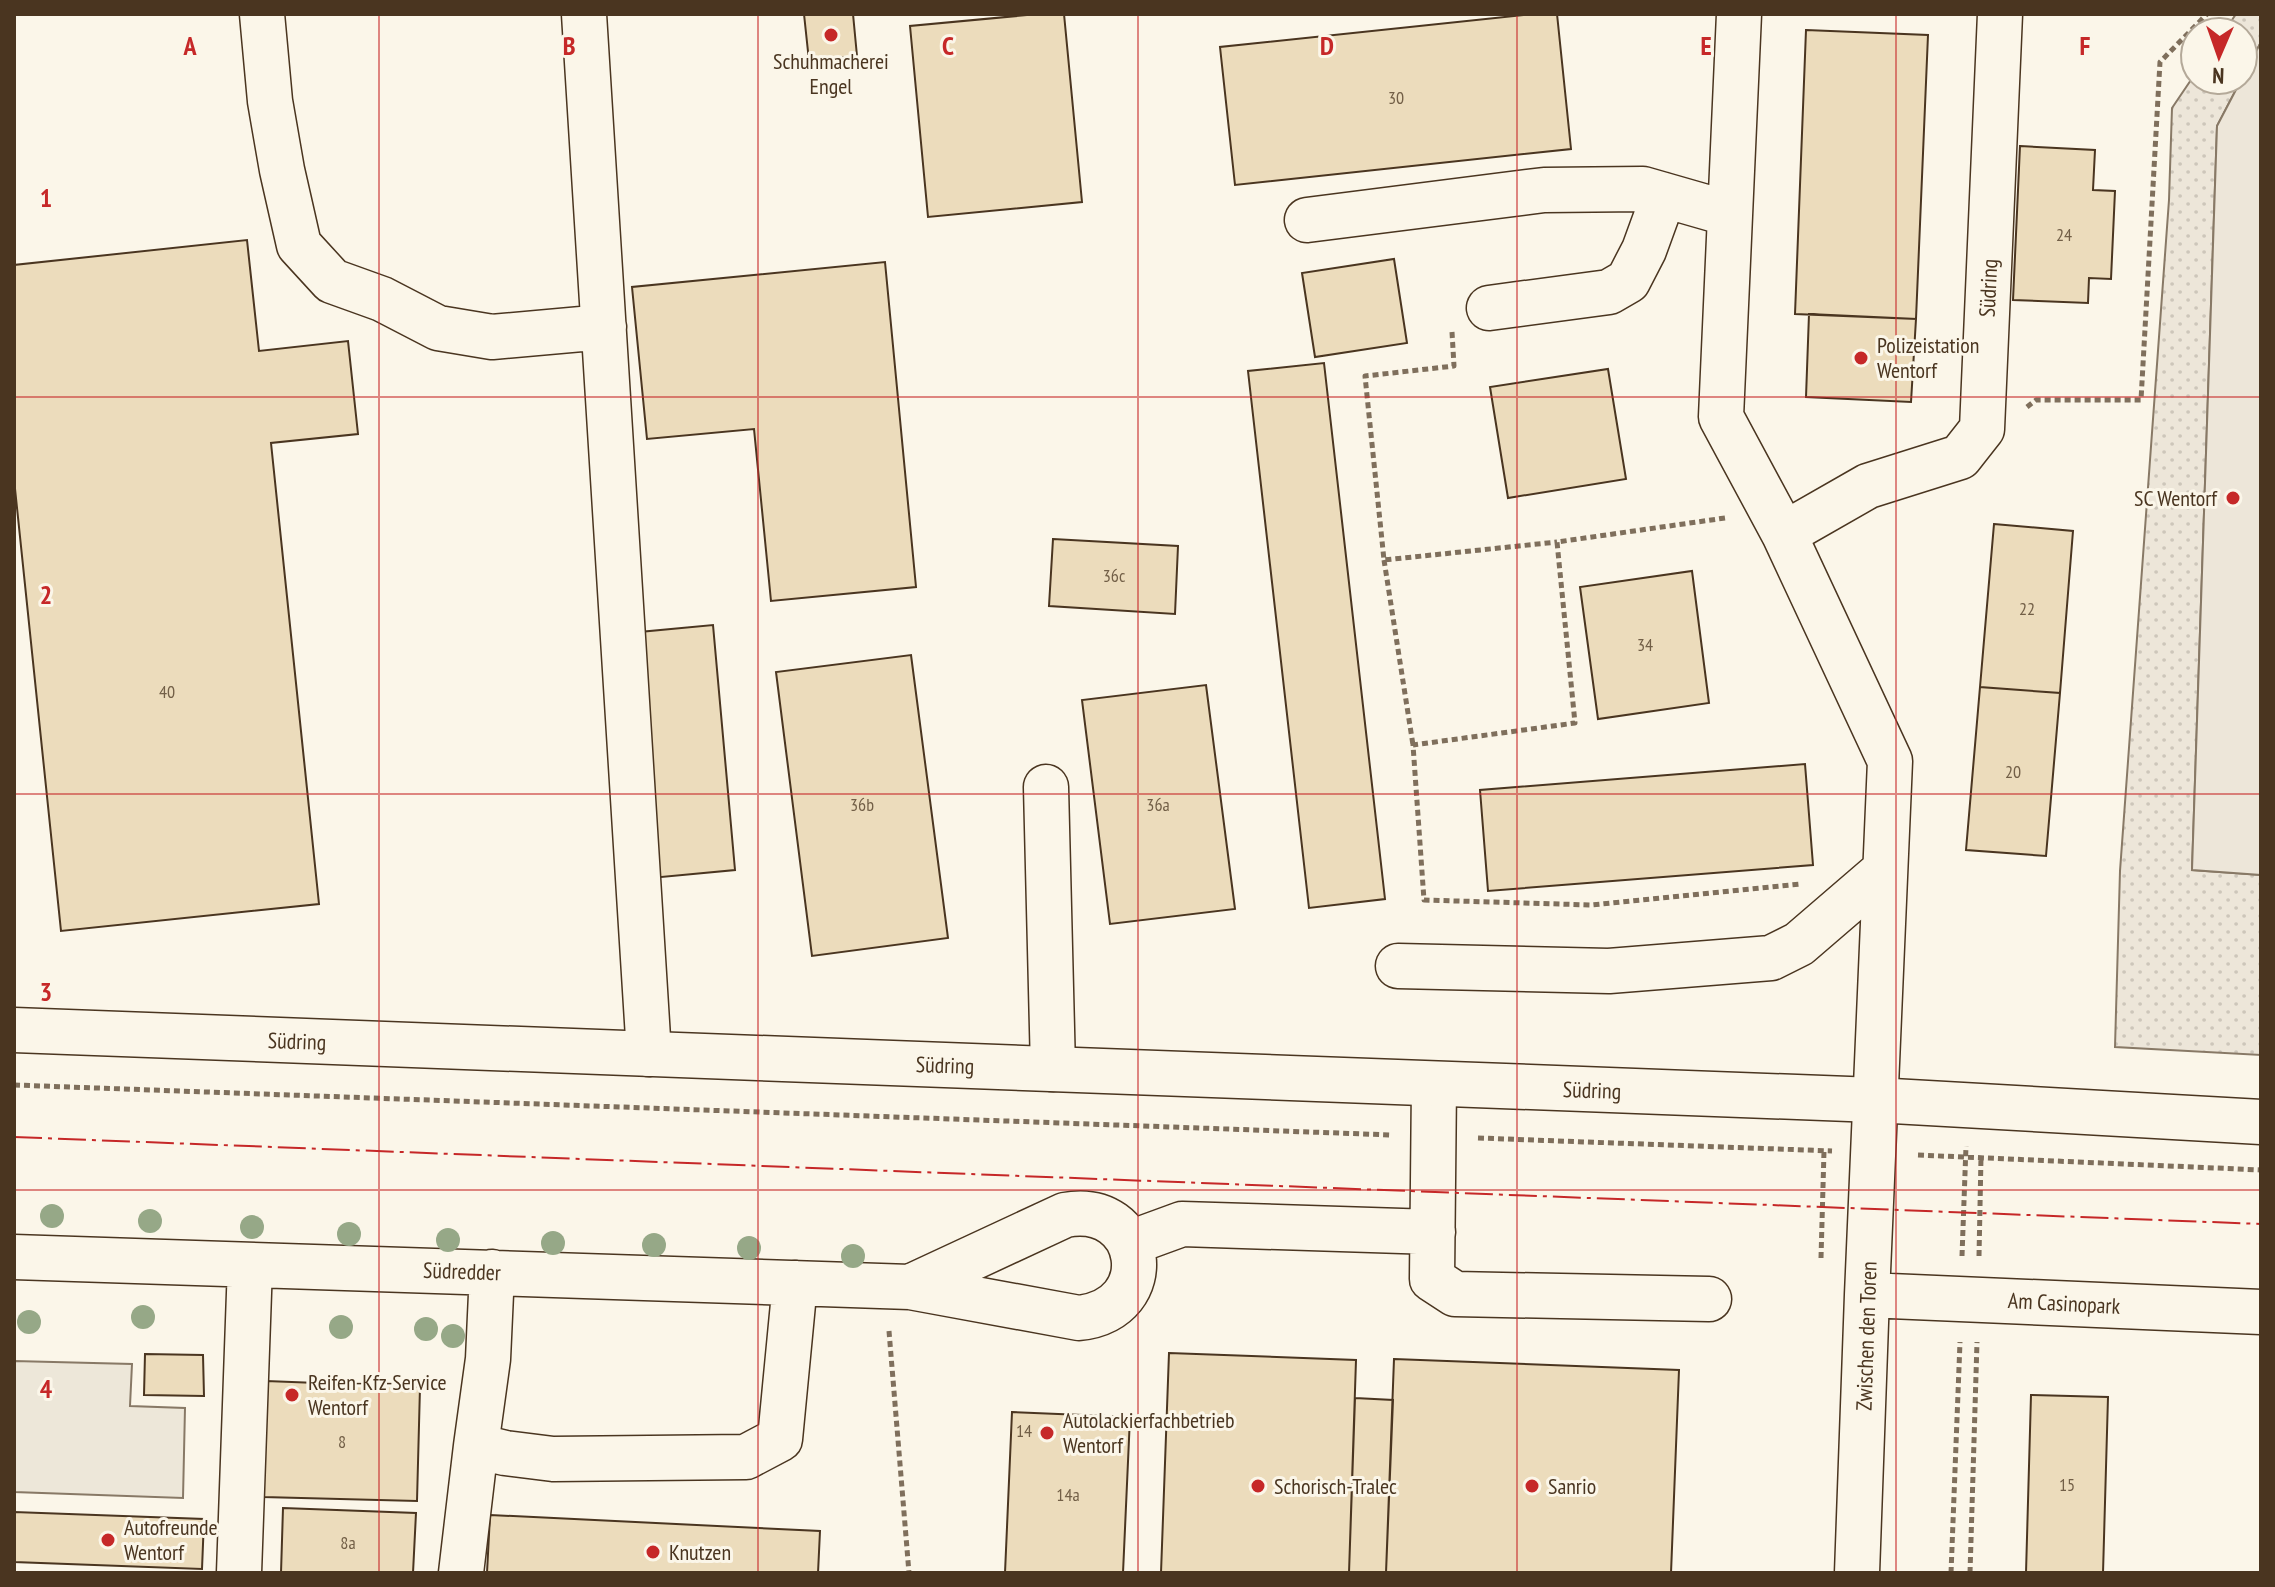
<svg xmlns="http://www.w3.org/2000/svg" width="2275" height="1587" font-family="'PT Sans Narrow',sans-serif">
  <defs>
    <pattern id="grass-dots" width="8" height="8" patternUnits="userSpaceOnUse" patternTransform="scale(2)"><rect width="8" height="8" fill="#ede6d9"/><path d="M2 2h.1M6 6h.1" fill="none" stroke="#cdc6ba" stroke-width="1.8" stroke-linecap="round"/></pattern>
  </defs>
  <rect width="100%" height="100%" fill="#fbf6e9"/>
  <path fill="url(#grass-dots)" stroke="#887966" stroke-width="2" d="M2236 14H2261V42L2243 77V32H2224Z
    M2195 74V80H2241L2217 126 2192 870 2261 875V1055L2115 1047 2120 871 2169 200 2172 108Z"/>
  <path fill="#ede6d9" stroke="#887966" stroke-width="2" d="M2261 42V875L2192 870 2217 126Z"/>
  <path fill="#ede7d9" stroke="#887966" stroke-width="2" d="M14 1361 132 1364 130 1406 185 1408 183 1498 14 1492Z"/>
  <path fill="#ecdcbc" stroke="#4a3520" stroke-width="2" d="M804 14H853L857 56 809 61Z
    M1038 14H1064L1082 202 928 217 910 26Z
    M1534 14H1557L1571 149 1235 185 1220 47Z
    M1806 30 1928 35 1916 319 1795 314Z
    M2020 146 2095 150 2093 190 2115 191 2111 279 2089 278 2088 303 2013 300Z
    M247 240 259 351 348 341 358 434 271 443 319 904 61 931 14 479V265Z
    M1394 259 1407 343 1315 357 1302 273Z
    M885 262 916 587 771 601 754 429 647 439 632 287Z
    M1809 314 1916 319 1911 402 1806 397Z
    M1324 363 1385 899 1309 908 1248 371Z
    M1608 369 1626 479 1508 498 1490 387Z
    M1994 524 2073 531 2060 693 1980 687Z
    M1053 539 1178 546 1175 614 1049 606Z
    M1692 571 1709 703 1598 719 1580 587Z
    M713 625 735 870 651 878 629 633Z
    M911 655 948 938 812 956 776 672Z
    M1206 685 1235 909 1110 924 1082 700Z
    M1980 687 2060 693 2046 856 1966 850Z
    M1805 764 1813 865 1488 891 1480 790Z
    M1169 1353 1356 1360 1349 1573H1161Z
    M145 1354 203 1355 204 1396 144 1395Z
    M1394 1359 1679 1370 1671 1573H1386Z
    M266 1381 420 1387 417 1501 263 1497Z
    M2031 1395 2108 1397 2103 1573H2026Z
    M1355 1398 1393 1400 1386 1573H1349Z
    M1012 1412 1130 1417 1123 1573H1005Z
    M283 1508 416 1513 413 1573H281Z
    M14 1512 204 1519 202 1569 14 1562Z
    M490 1515 820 1531 818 1573H487Z"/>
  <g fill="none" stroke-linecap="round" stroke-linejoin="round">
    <defs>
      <path id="minor" d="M262 14 270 101 282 170 299 245 332 281 382 299 438 328 492 337 604 327
        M584 14 649 1054
        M1739 14 1721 417 1784 534 1890 761 1867 1295 1857 1573
        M1307 220 1544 190 1643 189 1730 214
        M1489 308 1609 292 1628 281 1644 250 1664 195
        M1784 534 1868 486 1960 457 1982 429 2000 14
        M1046 787 1053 1069
        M1398 966 1609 971 1771 958 1799 944 1885 870
        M1434 1084 1432 1279 1455 1294 1709 1299
        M1130 1243 1182 1224 1433 1232
        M14 1257 910 1287 1079 1318C1162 1309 1146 1200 1065 1215L910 1287
        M492 1272 488 1359 476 1446 505 1453 553 1459 746 1457 780 1439 795 1283
        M1867 1295 2261 1312
        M239 1573 250 1265
        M461 1573 476 1446"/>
      <path id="major" d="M14 1030 1875 1100 2261 1122"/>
    </defs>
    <use href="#minor" stroke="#4a3520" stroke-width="47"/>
    <use href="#major" stroke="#4a3520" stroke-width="47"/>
    <path stroke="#7f6f5c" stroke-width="5" stroke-dasharray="6 4" stroke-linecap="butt" d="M1452 332 1454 366 1365 376 1384 560 1557 542
      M2027 407 2036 400H2141L2160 62 2207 14
      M1725 518 1557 542 1575 723 1413 745 1424 900 1592 905 1801 884
      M1384 560 1413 745
      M14 1085 1392 1135
      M1478 1138 1832 1151
      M1918 1155 2261 1170
      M1962 1256 1966 1146
      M1979 1256 1981 1157
      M1821 1258 1824 1151
      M889 1331 909 1573
      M1951 1573 1960 1342
      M1970 1573 1977 1342"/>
    <use href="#minor" stroke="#fbf6e9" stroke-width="44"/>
    <use href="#major" stroke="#fbf6e9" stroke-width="44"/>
    <path stroke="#c62828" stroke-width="2" stroke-dasharray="28 6 4 6" stroke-linecap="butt" d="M14 1137 2261 1224"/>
  </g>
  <g fill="#96a887">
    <circle cx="52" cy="1216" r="12"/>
    <circle cx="150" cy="1221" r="12"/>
    <circle cx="252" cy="1227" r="12"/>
    <circle cx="349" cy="1234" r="12"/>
    <circle cx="448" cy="1240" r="12"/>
    <circle cx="553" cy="1243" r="12"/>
    <circle cx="654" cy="1245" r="12"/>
    <circle cx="749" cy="1248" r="12"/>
    <circle cx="853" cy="1256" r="12"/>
    <circle cx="143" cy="1317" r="12"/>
    <circle cx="29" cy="1322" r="12"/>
    <circle cx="341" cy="1327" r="12"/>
    <circle cx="426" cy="1329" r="12"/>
    <circle cx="453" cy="1336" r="12"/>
  </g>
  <path fill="none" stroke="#c62828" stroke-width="2" stroke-opacity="0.55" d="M379 14V1573M758 14V1573M1138 14V1573M1517 14V1573M1896 14V1573M14 397H2261M14 794H2261M14 1190H2261"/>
  <g fill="#c62828" stroke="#fbf6e9" stroke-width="3">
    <circle cx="831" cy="35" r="8"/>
    <circle cx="1861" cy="358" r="8"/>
    <circle cx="2233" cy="498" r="8"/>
    <circle cx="292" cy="1395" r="8"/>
    <circle cx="1047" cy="1433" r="8"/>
    <circle cx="1258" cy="1486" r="8"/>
    <circle cx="1532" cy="1486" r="8"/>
    <circle cx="108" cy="1540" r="8"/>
    <circle cx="653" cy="1552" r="8"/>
  </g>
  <g text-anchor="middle" stroke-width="6" stroke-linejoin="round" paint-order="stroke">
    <g font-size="18" fill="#725f47">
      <text x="1396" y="104">30</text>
      <text x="2064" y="241">24</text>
      <text x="1114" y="582">36c</text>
      <text x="2027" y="615">22</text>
      <text x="1645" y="651">34</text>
      <text x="167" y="698">40</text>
      <text x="2013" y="778">20</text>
      <text x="862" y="811">36b</text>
      <text x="1158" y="811">36a</text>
      <text x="1024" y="1437">14</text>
      <text x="342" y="1448">8</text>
      <text x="2067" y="1491">15</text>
      <text x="1068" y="1501">14a</text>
      <text x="348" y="1549">8a</text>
    </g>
    <g font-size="22" fill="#4a3520" stroke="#fbf6e9" text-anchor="start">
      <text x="831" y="69" text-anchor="middle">Schuhmacherei<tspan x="831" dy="25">Engel</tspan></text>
      <text x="1877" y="353">Polizeistation<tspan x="1877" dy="25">Wentorf</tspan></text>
      <text x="2217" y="506" text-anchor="end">SC Wentorf</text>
      <text x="308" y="1390">Reifen-Kfz-Service<tspan x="308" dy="25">Wentorf</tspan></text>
      <text x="1063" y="1428">Autolackierfachbetrieb<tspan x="1063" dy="25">Wentorf</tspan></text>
      <text x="1274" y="1494">Schorisch-Tralec</text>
      <text x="1548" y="1494">Sanrio</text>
      <text x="124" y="1535">Autofreunde<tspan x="124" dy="25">Wentorf</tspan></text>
      <text x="669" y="1560">Knutzen</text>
    </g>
    <g font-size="22" fill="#4a3520" stroke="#fbf6e9">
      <text transform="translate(1988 288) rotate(-87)" y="8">Südring</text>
      <text transform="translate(297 1041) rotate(2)" y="8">Südring</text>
      <text transform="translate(945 1065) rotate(2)" y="8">Südring</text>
      <text transform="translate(1592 1090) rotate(2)" y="8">Südring</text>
      <text transform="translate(462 1271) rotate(2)" y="8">Südredder</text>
      <text transform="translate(2064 1303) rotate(3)" y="8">Am Casinopark</text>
      <text transform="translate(1866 1336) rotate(-88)" y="8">Zwischen den Toren</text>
    </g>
  </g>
  <g font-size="26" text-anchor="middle" font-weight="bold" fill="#c62828" stroke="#fbf6e9" stroke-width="6" stroke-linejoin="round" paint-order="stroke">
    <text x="190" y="55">A</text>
    <text x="569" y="55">B</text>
    <text x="948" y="55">C</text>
    <text x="1327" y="55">D</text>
    <text x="1706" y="55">E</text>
    <text x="2085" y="55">F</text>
    <text x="46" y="207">1</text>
    <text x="46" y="604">2</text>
    <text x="46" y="1001">3</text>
    <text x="46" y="1398">4</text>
  </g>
  <rect width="2275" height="1587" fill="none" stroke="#4a3520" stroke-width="32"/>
  <g transform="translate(2219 56) rotate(182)"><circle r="38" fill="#fbf6e9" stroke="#b4a999" stroke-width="2"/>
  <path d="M0-6L14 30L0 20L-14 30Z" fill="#c62828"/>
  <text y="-12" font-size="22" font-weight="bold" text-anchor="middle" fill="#4a3520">N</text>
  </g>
</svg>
